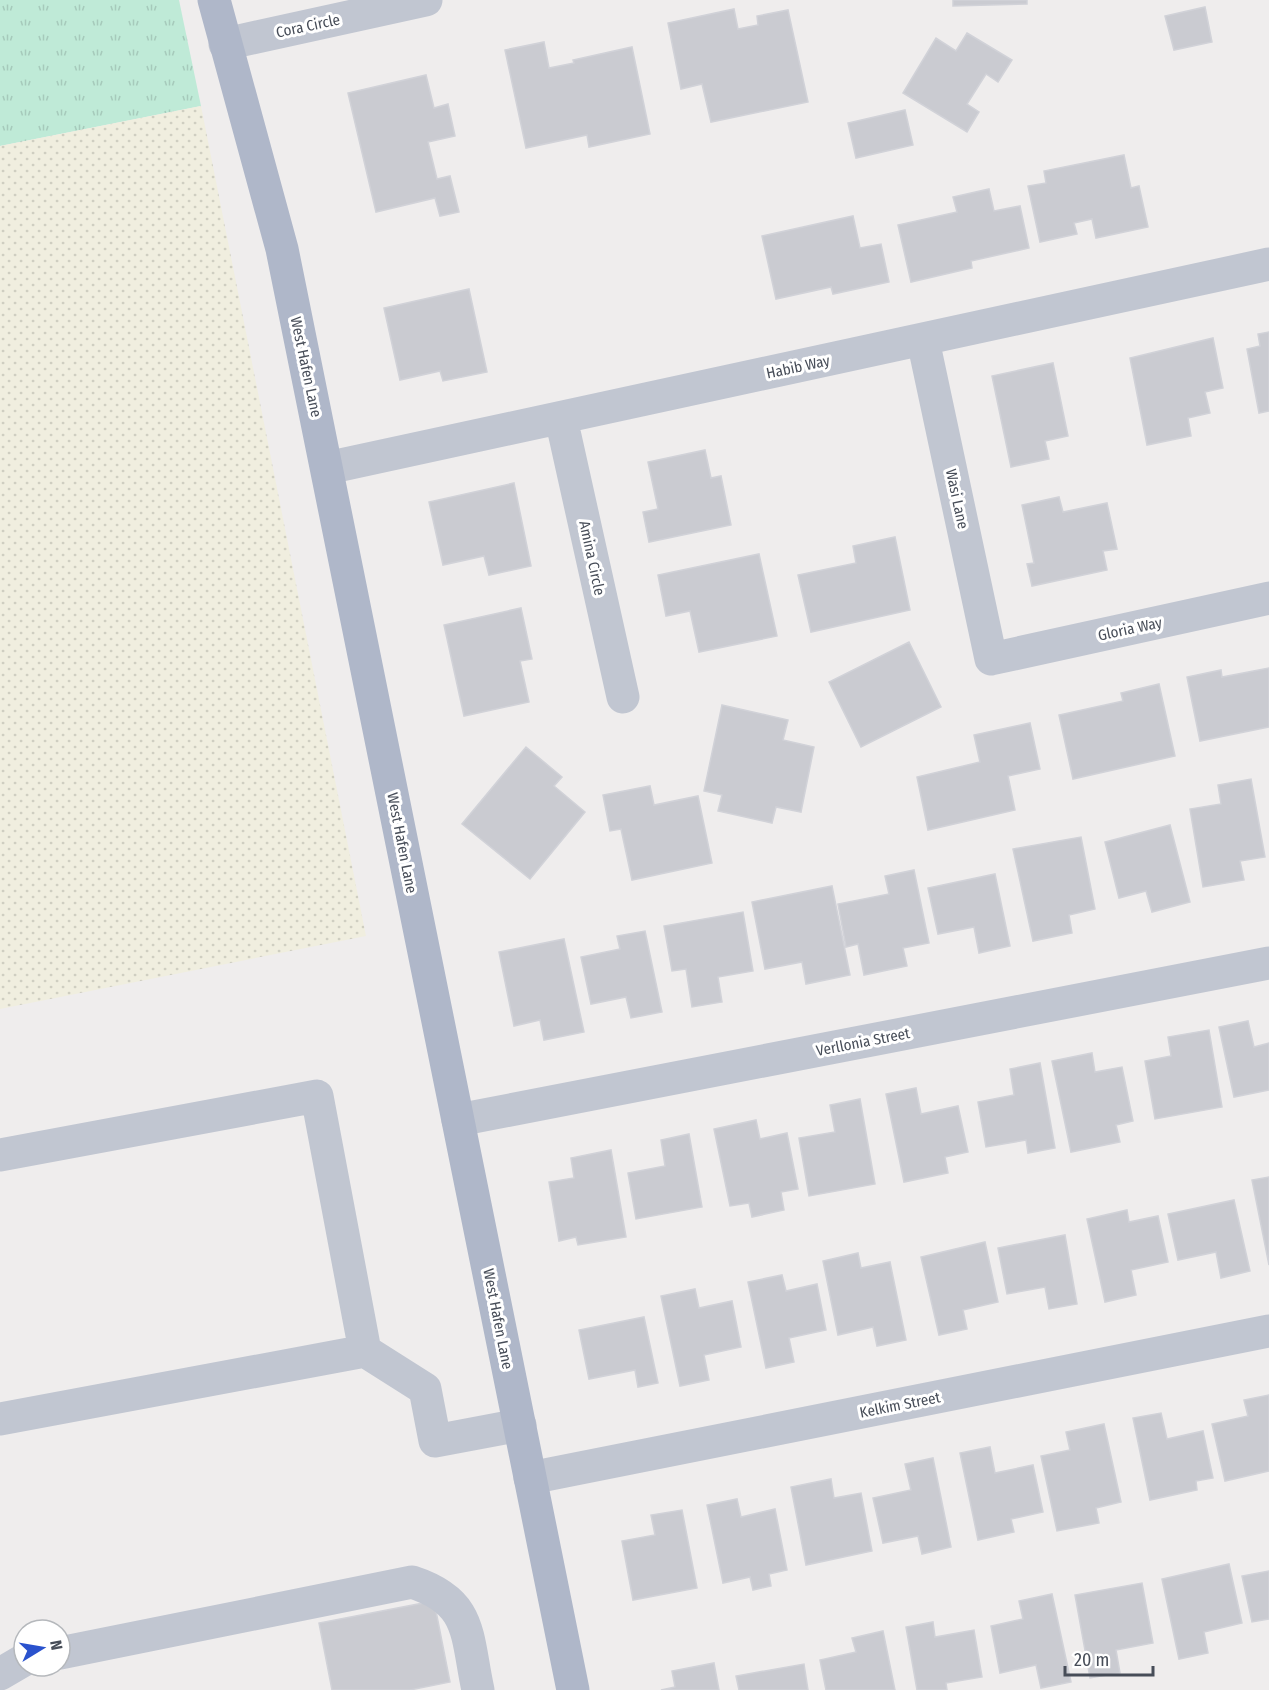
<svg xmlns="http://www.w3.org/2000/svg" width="1269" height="1690" font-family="'Fira Sans Condensed',sans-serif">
  <defs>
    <pattern id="grass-tufts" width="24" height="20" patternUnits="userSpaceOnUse" patternTransform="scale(1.5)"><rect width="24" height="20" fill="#bfead7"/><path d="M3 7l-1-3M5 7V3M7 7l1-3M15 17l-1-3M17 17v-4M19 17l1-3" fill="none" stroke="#a6cabb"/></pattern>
    <pattern id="sand-dots" width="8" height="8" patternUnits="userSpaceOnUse" patternTransform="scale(1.5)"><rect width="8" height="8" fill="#f0eedf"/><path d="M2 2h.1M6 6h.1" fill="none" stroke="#cfcec1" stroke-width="1.8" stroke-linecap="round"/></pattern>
  </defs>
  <rect width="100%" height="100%" fill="#efeded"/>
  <path fill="url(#grass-tufts)" d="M0 0H179L201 106 0 146Z"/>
  <path fill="url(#sand-dots)" d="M201 106 366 936 0 1009V146Z"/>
  <path fill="#cacbd1" stroke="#d1d2d8" stroke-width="1.5" d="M953 0H1027V4L953 6Z
    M1205 7 1212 42 1174 50 1165 16Z
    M734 9 738 29 758 25 757 16 788 10 808 102 711 122 702 84 681 89 668 23Z
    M967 33 1012 60 998 82 986 74 967 104 979 112 967 132 903 93 936 38 956 51Z
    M544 42 549 68 574 63 573 60 632 47 650 134 589 147 587 135 526 148 505 50Z
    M426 75 434 108 448 104 455 136 428 142 437 179 450 176 459 212 440 216 435 198 376 212 348 93Z
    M905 110 913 145 856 158 848 123Z
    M1124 155 1131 188 1139 186 1148 227 1096 238 1092 219 1074 223 1077 234 1040 242 1028 186 1046 183 1044 171Z
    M989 189 994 211 1020 206 1029 248 971 261 972 268 911 282 898 225 957 212 953 197Z
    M853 216 860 248 881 244 889 282 833 294 831 287 776 299 762 236Z
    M469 289 487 372 443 381 440 371 400 380 384 308Z
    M1269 332V411L1259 413 1247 349 1260 346 1258 334Z
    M1213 338 1223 388 1205 392 1210 413 1188 418 1191 436 1147 445 1130 358Z
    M1053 363 1068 436 1045 441 1049 459 1011 467 992 376Z
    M705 450 711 478 721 476 731 525 649 542 643 512 658 509 648 462Z
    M514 483 531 566 489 575 484 556 443 565 429 502Z
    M1059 497 1063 512 1107 503 1117 549 1103 551 1107 570 1032 586 1027 564 1034 563 1022 505Z
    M895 537 910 610 811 632 798 575 856 563 853 546Z
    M759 554 777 636 699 652 690 611 666 616 658 575Z
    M521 608 532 659 520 661 529 702 464 716 444 625Z
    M909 642 941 707 861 747 829 682Z
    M1269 668V727L1200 741 1187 677 1221 670 1222 677Z
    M1159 684 1175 756 1073 779 1059 715 1123 701 1121 693Z
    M722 705 788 720 783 740 814 747 801 812 776 807 772 823 718 811 722 795 704 791Z
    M1030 723 1040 769 1008 776 1015 810 928 830 917 777 980 762 974 735Z
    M526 747 562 777 554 786 585 812 530 879 462 824Z
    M1251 779 1265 857 1240 861 1244 880 1203 887 1190 809 1221 804 1218 785Z
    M650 786 654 805 698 796 712 863 632 880 621 829 610 831 603 795Z
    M1170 825 1190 902 1152 912 1146 891 1119 898 1105 842Z
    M1081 837 1095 909 1069 915 1072 933 1033 941 1013 849Z
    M914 870 929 943 903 948 907 966 864 975 858 944 846 947 838 904 889 894 885 876Z
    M995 874 1010 946 979 953 974 927 938 934 928 888Z
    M832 886 850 975 806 984 802 962 765 969 752 902Z
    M743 912 753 971 718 977 722 1002 692 1007 686 969 672 971 664 926Z
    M645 931 662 1012 631 1018 626 997 591 1004 581 957 620 949 617 936Z
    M564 939 584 1032 544 1040 540 1020 514 1026 499 952Z
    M1248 1021 1254 1047 1269 1043V1090L1234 1097 1219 1027Z
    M1209 1030 1222 1107 1155 1119 1145 1061 1171 1056 1168 1037Z
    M1092 1053 1095 1072 1122 1067 1133 1121 1116 1125 1120 1142 1071 1152 1052 1061Z
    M1040 1063 1055 1148 1028 1153 1026 1140 986 1147 978 1102 1014 1095 1010 1069Z
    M916 1088 921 1114 958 1106 968 1152 945 1157 948 1173 904 1182 886 1094Z
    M860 1099 875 1184 809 1196 799 1138 835 1132 830 1105Z
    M756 1120 760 1139 787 1133 798 1189 781 1192 784 1210 752 1217 749 1203 730 1206 714 1129Z
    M689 1134 702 1207 636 1219 628 1173 665 1166 661 1140Z
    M611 1150 626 1237 578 1245 576 1237 559 1241 549 1182 574 1178 571 1158Z
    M1269 1177V1265L1252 1180Z
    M1234 1200 1250 1271 1221 1278 1216 1252 1178 1260 1168 1214Z
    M1127 1210 1129 1222 1158 1216 1168 1262 1131 1270 1136 1295 1105 1302 1087 1219Z
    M1065 1235 1077 1304 1049 1309 1045 1287 1007 1294 998 1248Z
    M985 1242 998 1302 963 1310 967 1329 939 1335 921 1257Z
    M858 1253 861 1268 890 1262 906 1340 877 1346 873 1327 838 1335 823 1261Z
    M782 1275 786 1291 817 1284 826 1330 789 1338 794 1362 766 1368 748 1282Z
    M695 1289 699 1308 732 1301 741 1347 704 1355 709 1380 680 1386 661 1296Z
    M644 1317 658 1383 638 1387 635 1370 589 1379 579 1330Z
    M1269 1395V1471L1225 1481 1212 1424 1248 1416 1244 1400Z
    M1161 1413 1167 1439 1203 1431 1213 1478 1196 1481 1197 1490 1150 1500 1133 1418Z
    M1104 1424 1121 1502 1096 1508 1099 1523 1057 1531 1041 1456 1070 1450 1066 1432Z
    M990 1447 995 1473 1033 1465 1043 1512 1011 1519 1014 1532 978 1540 960 1453Z
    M933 1458 951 1547 922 1554 918 1536 883 1543 873 1498 911 1490 905 1464Z
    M831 1479 834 1498 861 1493 872 1551 806 1565 791 1487Z
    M737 1499 741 1517 775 1509 787 1570 769 1574 771 1586 753 1590 750 1577 723 1583 707 1505Z
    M682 1510 697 1588 633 1600 622 1541 655 1535 651 1515Z
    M1229 1564 1242 1623 1204 1632 1208 1653 1179 1659 1162 1579Z
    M1269 1571V1619L1252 1622 1242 1576Z
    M1142 1583 1153 1643 1116 1650 1120 1673 1090 1678 1075 1595Z
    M1052 1594 1071 1682 1041 1688 1036 1665 1000 1673 991 1626 1023 1619 1019 1601Z
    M434 1601 450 1682 410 1690H332L319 1623Z
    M933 1622 935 1637 974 1630 982 1677 946 1683 947 1690H917L906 1627Z
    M883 1631 895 1690H826L820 1660 856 1652 852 1638Z
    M714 1663 719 1690H661L675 1687 672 1671Z
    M804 1664 808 1690H739L736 1676Z"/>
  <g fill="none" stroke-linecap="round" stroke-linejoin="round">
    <path stroke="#c1c6d1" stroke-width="33" d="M225 44 426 0
      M923 340 991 659 1269 598
      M561 418 623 697
      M327 468 1269 264
      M458 1120 1269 963
      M0 1155 317 1096 365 1351
      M0 1419 365 1351 425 1389 435 1441 520 1425
      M530 1478 1269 1331
      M60 1653 412 1582C473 1602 466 1635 478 1690
      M0 1674 24 1660"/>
    <path stroke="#afb7c9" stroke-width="33" d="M214 0 282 249 573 1690"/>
  </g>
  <g text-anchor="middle" stroke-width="6" stroke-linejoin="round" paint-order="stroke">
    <g font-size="15" fill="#474d58" stroke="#fff">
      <text transform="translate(308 26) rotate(-12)" y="5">Cora Circle</text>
      <text transform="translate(306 367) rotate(78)" y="5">West Hafen Lane</text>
      <text transform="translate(798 367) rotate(-12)" y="5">Habib Way</text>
      <text transform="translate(957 499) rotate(78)" y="5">Wasi Lane</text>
      <text transform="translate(592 558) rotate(78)" y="5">Amina Circle</text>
      <text transform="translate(1130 629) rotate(-12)" y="5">Gloria Way</text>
      <text transform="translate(402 843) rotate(79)" y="5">West Hafen Lane</text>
      <text transform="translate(863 1042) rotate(-11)" y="5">Verllonia Street</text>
      <text transform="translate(498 1319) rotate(79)" y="5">West Hafen Lane</text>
      <text transform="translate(900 1405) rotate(-11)" y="5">Kelkim Street</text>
    </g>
  </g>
  <g transform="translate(42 1648) rotate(79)"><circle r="28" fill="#ffffff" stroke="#b5b8bc" stroke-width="1.5"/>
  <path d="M0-4.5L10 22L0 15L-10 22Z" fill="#2a52cd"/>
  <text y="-9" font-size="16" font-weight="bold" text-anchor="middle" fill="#474d58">N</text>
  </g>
  <path d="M1065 1666v9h88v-9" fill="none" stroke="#474d58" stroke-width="3"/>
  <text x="1074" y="1666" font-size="18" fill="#474d58" stroke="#ffffff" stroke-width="4.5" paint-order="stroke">20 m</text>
</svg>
